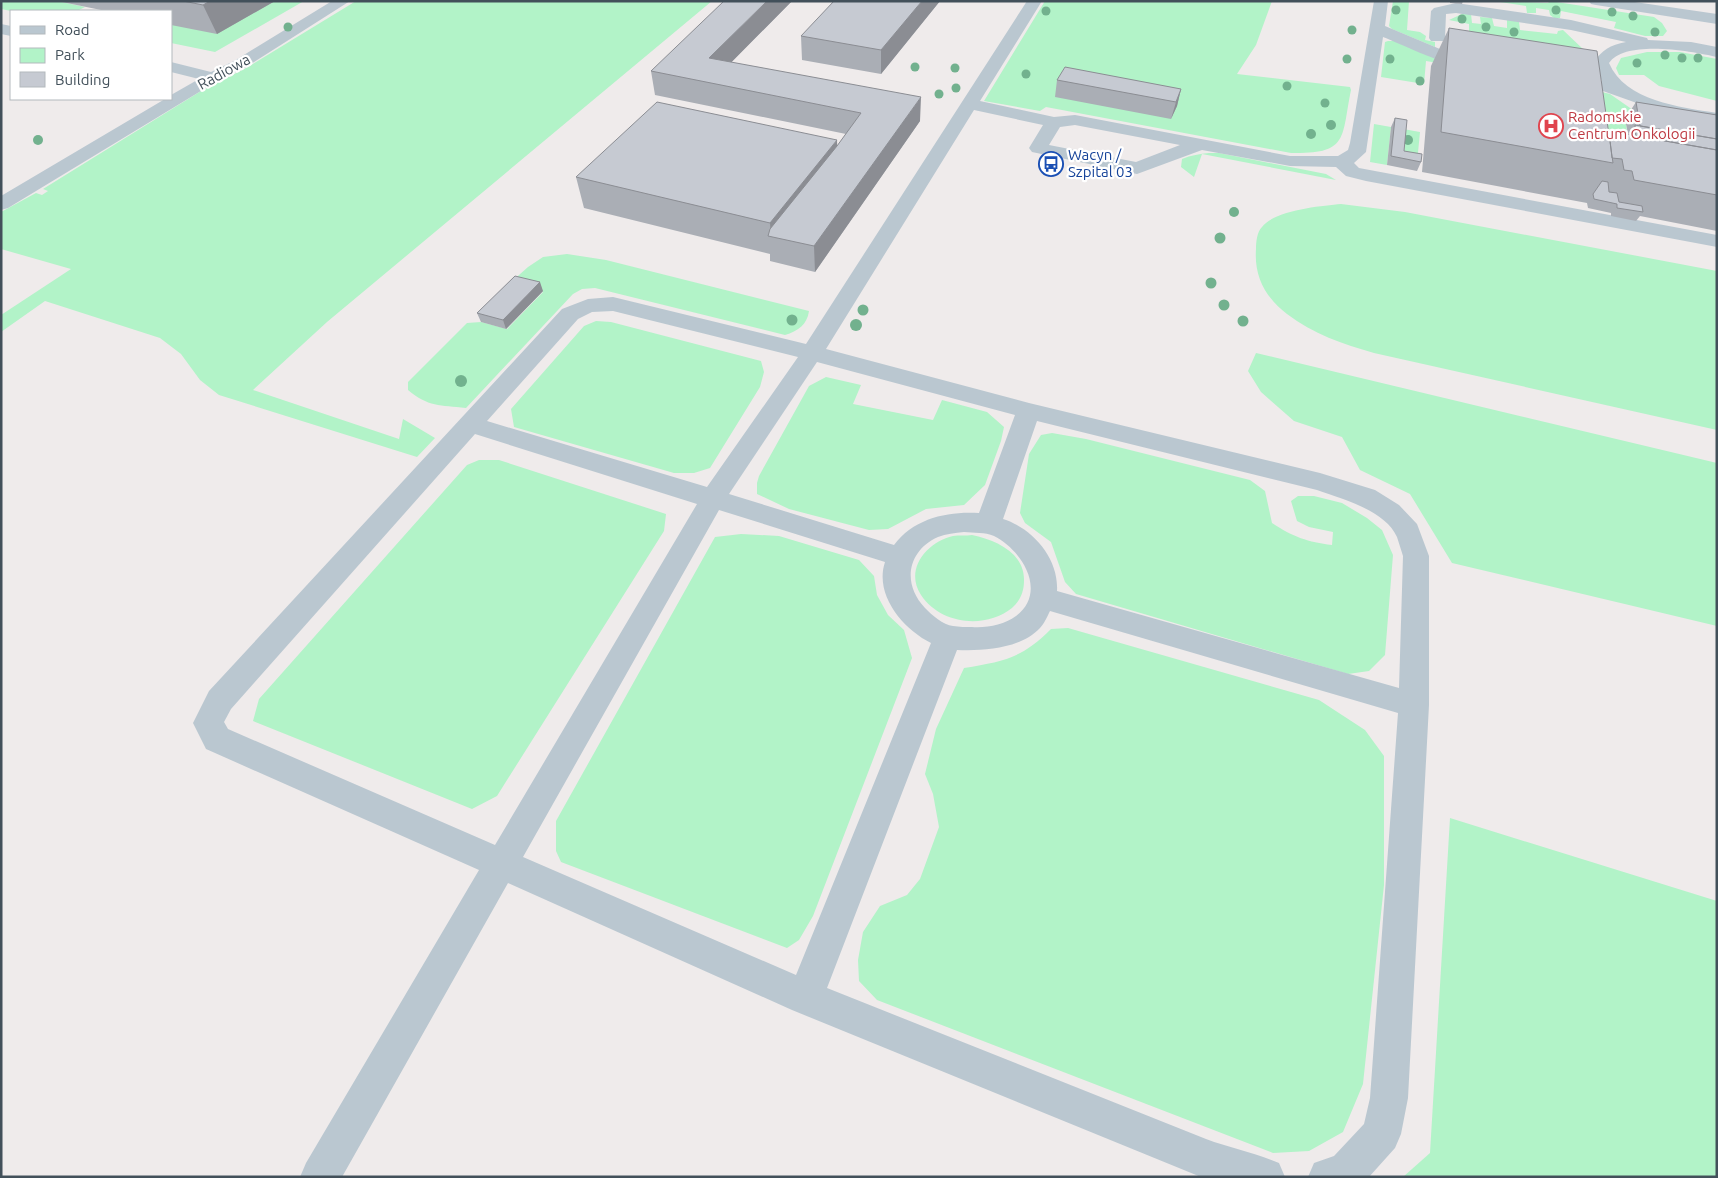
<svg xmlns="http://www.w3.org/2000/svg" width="1718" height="1178" font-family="Ubuntu,sans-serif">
  <rect width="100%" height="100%" fill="#efebeb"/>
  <path fill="#b2f3c8" d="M4 1H57L85 7 77 11H11L1 9V3Z
    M274 1H304L215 52 171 43V25Z
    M356 1H712L327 322 253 390 399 439 403 419 435 438 417 457 219 395 200 380 181 354 160 338 45 301 1 332V315L71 269 1 249V212L36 193 42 195 48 191 43 189 201 91 248 67Z
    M1045 1H1272L1256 45 1237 74 1350 87 1351 90C1341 139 1349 154 1291 153L1046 107 1040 111 984 101Z
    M1393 1H1409L1407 30 1420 32 1426 36 1425 40 1435 42V47L1392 29 1389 26Z
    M1494 1 1548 3 1550 1 1654 17 1662 23 1667 31 1663 36H1645L1614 28 1616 22 1561 11 1560 18H1554L1550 15 1549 10 1536 8V13H1527L1526 6Z
    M1464 13 1471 14 1472 23 1481 24 1480 17 1492 18 1494 26 1507 28V19L1519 22 1520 30 1557 34 1558 31 1563 30 1584 50 1469 42V24L1449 20Z
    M1388 41H1395L1462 67 1426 61 1424 84 1381 77 1385 42Z
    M1647 52H1680L1717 59V101L1659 86 1644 75H1619L1616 68 1621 58Z
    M1598 91 1610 94 1633 110V119L1619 117 1625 119 1629 143 1611 140Z
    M1374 124 1391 127 1387 165 1370 162Z
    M1403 129 1420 132 1417 163 1400 159Z
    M1209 153H1219L1326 174 1336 180 1202 154 1194 177 1181 167 1182 159C1191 155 1200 154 1209 153Z
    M1341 204 1405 212 1717 271V430L1374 353C1343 344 1313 334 1287 314 1265 297 1254 276 1256 249 1256 242 1257 232 1262 227 1275 210 1321 206 1341 204Z
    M567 254 606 260 809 311C807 325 798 331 785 335L595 288 582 289 573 294 466 408C440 405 428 407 408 390V382L467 323 481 322 507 329 543 292 510 283 528 267 543 257Z
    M596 321 611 322 761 361 764 372 760 387 710 468 694 473H674L514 427 511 409 584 326Z
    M1256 353 1717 463V626L1452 563 1410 494 1360 470 1342 437 1294 421 1261 392 1248 371Z
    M826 377 861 385 853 404 933 420 942 400 987 412 1004 427 1001 441 985 485 964 505 926 509 888 529 869 530 789 509 757 494V483L759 476 809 386Z
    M1052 433 1086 439 1250 480 1265 491 1272 523C1293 537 1308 542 1332 545L1333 532 1309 527 1297 521 1291 501 1298 496H1314L1342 503 1367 518 1382 530 1393 555 1385 655 1369 671 1348 674 1076 594 1065 582 1051 542 1025 523 1020 513 1029 454 1041 435Z
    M479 460H499L666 514 664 531 497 796 472 809 253 721 259 699 467 465Z
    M741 534 779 536 859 560 874 576 877 595 888 615 904 630 912 658 813 916 799 940 787 948 561 862 556 851V821L715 537Z
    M972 535C996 540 1025 553 1024 581 1024 592 1020 601 1012 608 986 629 941 625 921 595 904 569 927 542 953 536 959 535 966 536 972 535Z
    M1068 628 1319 700 1365 730 1384 756V885L1363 1084 1343 1132 1309 1151 1273 1153 877 1000 859 981 858 960 863 932 880 906 907 895 920 879 939 827 933 794 925 774 936 729 964 668C1004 661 1021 659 1051 629Z
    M1450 818 1717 901V1177H1403L1430 1153Z"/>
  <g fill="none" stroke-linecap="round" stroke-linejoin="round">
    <path fill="#bac7d0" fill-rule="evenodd" d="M332 1H350L246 67 219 80 8 208 1 210V196L165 99H171V95L199 79 171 72V62L211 72 234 61Z
      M1027 1H1042L980 101 1054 117 1075 115 1290 156H1338L1348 150 1350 143 1374 1H1388L1385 26 1459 57 1479 62 1481 65 1479 68C1459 73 1404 45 1383 37L1366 152 1354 163 1359 168 1717 235V247L1366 181 1346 176 1336 167 1290 166 1202 150 1137 174 1032 152 1029 148 1043 125 974 110 826 349 1029 403 1320 473 1375 490 1399 505 1417 524 1429 556V705L1408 1098 1401 1134 1395 1148 1369 1177H1308L1314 1163 1334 1156 1364 1124 1370 1098 1398 713 1050 611C1047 617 1044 624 1040 628 1020 649 984 651 957 650L827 988 1206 1139C1230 1148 1256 1153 1279 1163L1285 1177H1201L792 1010 508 883 342 1177H300L306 1163 479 870 206 749 193 723 209 691 562 309 588 299 613 297 806 344ZM1075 125 1180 145 1136 162 1049 145 1060 127ZM613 311 798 357 707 487 487 421 578 319 592 312ZM817 362 1015 415 979 513C948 511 914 518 894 545L729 494ZM1037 421 1317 490C1342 499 1385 510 1397 537 1399 543 1401 550 1403 556L1399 688 1057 591C1059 558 1032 528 1003 519ZM475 434 697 504 495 845 228 729 224 722 231 709ZM719 510 885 562C874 595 903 629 931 643L796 975 523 857ZM964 532C974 533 985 532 994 536 1022 550 1048 592 1016 616 1004 625 987 628 972 627 966 627 959 627 953 626 943 625 932 615 925 608 902 584 907 551 938 537 946 534 955 533 964 532Z
      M1589 1H1628L1717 14V24L1596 5 1591 4Z
      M1456 3 1571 20 1647 38 1648 40 1691 42 1717 47V57C1692 51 1625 39 1609 63 1625 101 1680 107 1717 113V123L1662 112 1603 91 1559 83 1557 79 1559 75 1565 74 1602 81 1593 63C1602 50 1610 45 1626 42L1571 30 1456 13 1446 14 1445 38 1443 41H1431L1429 38 1431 11 1434 8Z
      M1 24 11 26V36L1 34Z"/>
  </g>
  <g fill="#72b18e">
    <circle cx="1396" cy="10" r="4.5"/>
    <circle cx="1556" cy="10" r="4.5"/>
    <circle cx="1046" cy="11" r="4.5"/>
    <circle cx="1612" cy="12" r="4.5"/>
    <circle cx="1633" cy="16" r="4.5"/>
    <circle cx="1462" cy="19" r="4.5"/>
    <circle cx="288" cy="27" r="4.5"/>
    <circle cx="1486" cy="27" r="4.5"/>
    <circle cx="1352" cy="30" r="4.5"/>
    <circle cx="1514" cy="32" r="4.5"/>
    <circle cx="1655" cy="32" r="4.5"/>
    <circle cx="1665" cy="55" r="4.5"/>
    <circle cx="1682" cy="58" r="4.5"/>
    <circle cx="1698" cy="58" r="4.5"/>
    <circle cx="1347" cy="59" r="4.5"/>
    <circle cx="1390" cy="59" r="4.5"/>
    <circle cx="1637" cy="63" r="4.5"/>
    <circle cx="915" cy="67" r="4.5"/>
    <circle cx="955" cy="68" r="4.5"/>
    <circle cx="1026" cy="74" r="4.5"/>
    <circle cx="1420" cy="81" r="4.5"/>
    <circle cx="1287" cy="86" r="4.5"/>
    <circle cx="956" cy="88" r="4.5"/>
    <circle cx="939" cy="94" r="4.5"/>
    <circle cx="1325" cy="103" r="4.5"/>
    <circle cx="1331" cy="125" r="5"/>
    <circle cx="1311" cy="134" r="5"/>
    <circle cx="38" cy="140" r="5"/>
    <circle cx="1408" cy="140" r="5"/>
    <circle cx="1234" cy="212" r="5"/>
    <circle cx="1220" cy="238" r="5.5"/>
    <circle cx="1211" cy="283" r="5.5"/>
    <circle cx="1224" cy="305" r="5.5"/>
    <circle cx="863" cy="310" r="5.5"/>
    <circle cx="792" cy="320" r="5.5"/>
    <circle cx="1243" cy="321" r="5.5"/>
    <circle cx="856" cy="325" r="6"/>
    <circle cx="461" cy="381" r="6"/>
  </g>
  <path fill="#aaaeb5" d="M57 1H275L217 34 171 25V11H106Z
    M792 1 731 62 920 121 815 272 770 261V254L584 208 576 177 837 146 846 134 655 95 651 71Z
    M940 1 881 74 802 60 801 36Z
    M1450 1H1463L1462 4 1450 3Z
    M1449 28 1609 131 1628 134 1625 119 1636 102 1717 115V231L1640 216 1636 221 1611 216V213L1588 208 1587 203 1422 172 1431 66Z
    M1057 80 1181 89 1177 106 1171 119 1055 97Z
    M1395 118 1404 151 1421 162 1417 171 1387 165 1391 127Z
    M543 291 506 329 481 322 477 313Z"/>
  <path fill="#8b8d93" d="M210 1H275L217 34 203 5Z
    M767 1H792L712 82 709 58Z
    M922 1H940L881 74V50Z
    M1181 89 1177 106 1171 119 1176 102Z
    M921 97 920 121 815 272 814 246Z
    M837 140 838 171 771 237 770 223Z
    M540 282 543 291 506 329 503 320Z"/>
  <path fill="#c6cad2" stroke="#8b8d93" d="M183 1H210L203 5Z
    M724 1H767L709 58 921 97 814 246 768 236 770 229 837 146 861 113 651 71Z
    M834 1H922L881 50 801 36Z
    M1449 28 1597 51 1613 163 1441 132Z
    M1065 67 1181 89 1176 102 1057 80Z
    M657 102 837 140 770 223 576 177Z
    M1636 102 1717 115V139L1640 126Z
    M1395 118 1407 120 1404 151 1422 154 1421 162 1391 156Z
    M1635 125 1717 139V150L1636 136Z
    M1609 131 1717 150V195L1634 180 1632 171 1624 170 1622 159 1612 158Z
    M1602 181 1608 182 1609 192 1617 193 1619 202 1642 206 1643 212 1617 208V204L1594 199 1593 194Z
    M515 276 540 282 503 320 477 313Z"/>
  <defs>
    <symbol id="hospital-ring" viewBox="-11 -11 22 22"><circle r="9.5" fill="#fff" stroke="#e0444e" stroke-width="1.5"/><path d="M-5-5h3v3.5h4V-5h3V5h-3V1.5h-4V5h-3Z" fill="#e0444e"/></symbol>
    <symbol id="bus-ring" viewBox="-11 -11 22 22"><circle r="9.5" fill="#fff" stroke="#1a4fb4" stroke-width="1.5"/><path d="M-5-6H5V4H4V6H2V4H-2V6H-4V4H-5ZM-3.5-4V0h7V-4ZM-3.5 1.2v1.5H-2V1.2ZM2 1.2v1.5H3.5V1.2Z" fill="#1a4fb4"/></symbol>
  </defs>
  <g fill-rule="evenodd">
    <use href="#hospital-ring" x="1537" y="112" width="28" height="28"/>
    <use href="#bus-ring" x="1037" y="150" width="28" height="28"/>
  </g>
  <g text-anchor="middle" stroke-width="4.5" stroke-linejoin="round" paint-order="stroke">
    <g font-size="15" fill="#42505a" stroke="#fff">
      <text transform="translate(224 72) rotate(-29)" y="5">Radiowa</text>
    </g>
    <g font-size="15" fill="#be3a42" stroke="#fff" text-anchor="start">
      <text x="1568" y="122">Radomskie<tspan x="1568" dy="17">Centrum Onkologii</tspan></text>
    </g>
    <g font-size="15" fill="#164399" stroke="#fff" text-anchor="start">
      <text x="1068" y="160">Wacyn /<tspan x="1068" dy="17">Szpital 03</tspan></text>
    </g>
  </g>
  <rect width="1718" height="1178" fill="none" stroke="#42505a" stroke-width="5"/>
  <rect x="10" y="10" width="162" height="90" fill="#ffffff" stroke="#b3b9bd"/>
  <rect x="20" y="26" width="25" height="8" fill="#bac7d0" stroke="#b3b9bd"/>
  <text x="55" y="35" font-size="15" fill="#42505a">Road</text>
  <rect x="20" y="48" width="25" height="15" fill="#b2f3c8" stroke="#b3b9bd"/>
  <text x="55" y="60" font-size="15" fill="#42505a">Park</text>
  <rect x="20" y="72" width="25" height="15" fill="#c6cad2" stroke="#b3b9bd"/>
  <text x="55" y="85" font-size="15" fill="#42505a">Building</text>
</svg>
